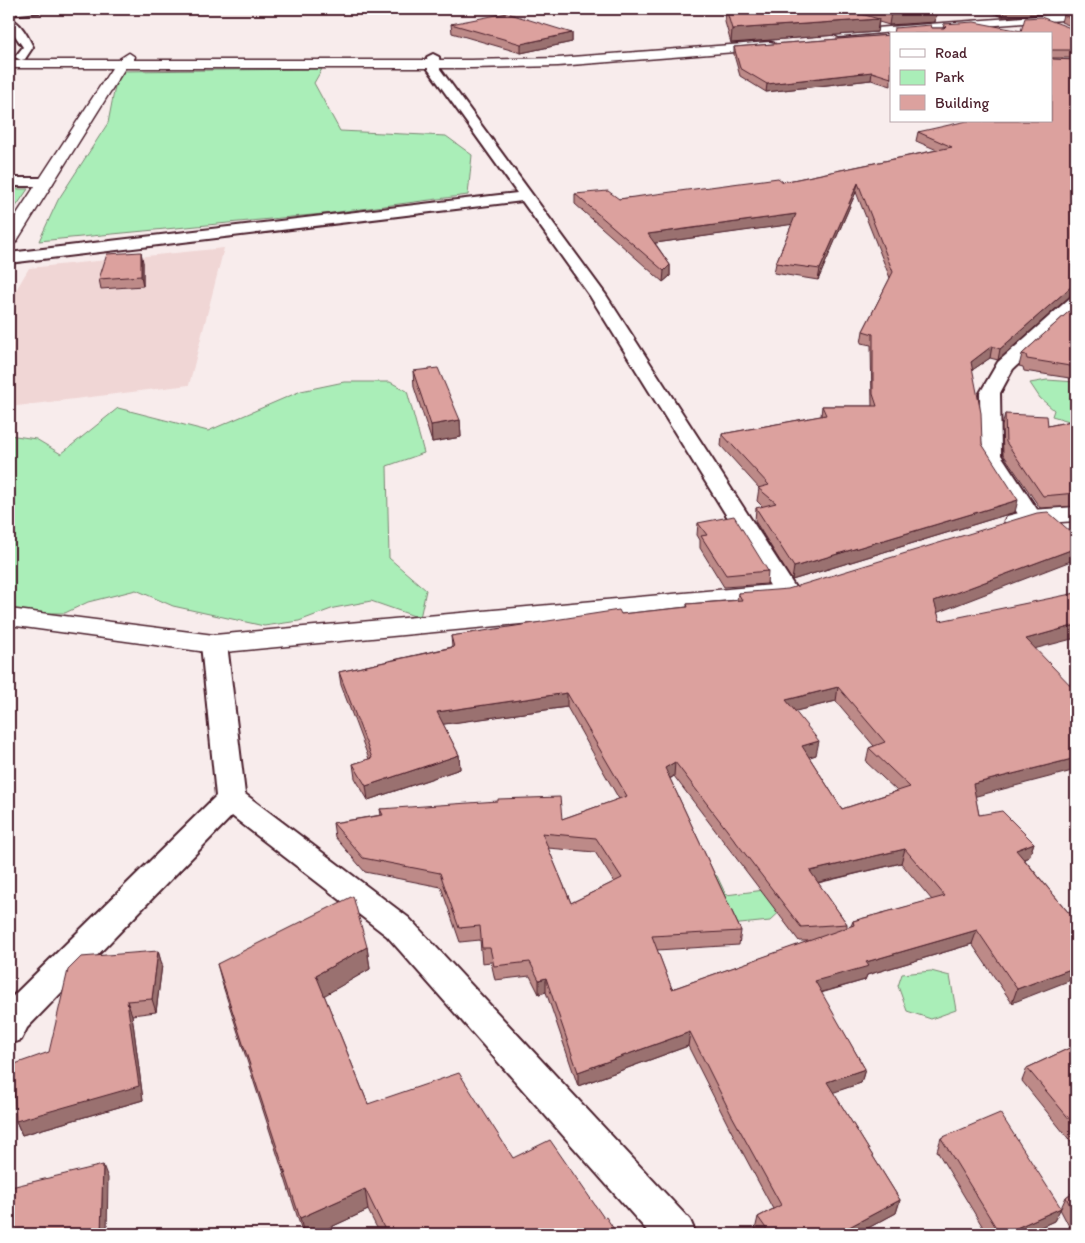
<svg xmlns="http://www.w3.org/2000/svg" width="1085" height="1243" font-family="Itim,sans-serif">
  <rect width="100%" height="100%" fill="#f8ecec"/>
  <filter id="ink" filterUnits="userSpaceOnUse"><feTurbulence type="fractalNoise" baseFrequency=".02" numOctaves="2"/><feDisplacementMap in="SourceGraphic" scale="10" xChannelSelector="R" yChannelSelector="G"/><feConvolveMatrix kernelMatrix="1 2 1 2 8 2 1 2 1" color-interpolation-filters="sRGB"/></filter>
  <g filter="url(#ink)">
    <path fill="#f0d6d5" d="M224 248 189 385 9 407V302L29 268Z"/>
    <path fill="#aaeeb8" stroke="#7a8672" d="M322 69 314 83 340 131 446 136 472 155 468 195 323 214 39 241 58 200 108 123 118 71Z
      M9 189H28L9 217Z
      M1047 380 1076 382V423L1052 416 1054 410 1040 398 1030 383Z
      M344 382H390L407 391 424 453 387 466 389 558 426 590 420 618 371 601 334 608 299 621 264 626 173 606 136 590 88 602 65 613H27L9 609V435L36 439 61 454 118 408 208 431 301 391Z
      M705 870 717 876 726 895 772 889 789 903 770 921 730 925Z
      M931 971 950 976 956 1010 931 1019 907 1011 898 986 902 974Z"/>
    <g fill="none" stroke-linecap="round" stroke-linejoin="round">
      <defs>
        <path id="street" d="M9 9H44L39 12 9 15Z
          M9 18C21 22 28 37 33 47L25 59 21 60 15 57 23 47 9 27Z
          M433 54 439 57 440 69 606 295 798 592 795 597 786 599 777 597 774 592 590 296 522 201 9 263V253L517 193 428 69 427 57Z
          M9 178H46L51 179 53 182 51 185 46 186H9Z
          M1076 297V311L1013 369 1000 393 1001 455 1042 517 1039 522 1031 524 1023 522 981 455 980 393 998 362 1070 298Z
          M214 636 223 638 227 644 245 794 409 918 690 1220 696 1234H650L387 936 232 816 27 1028 21 1040 9 1044V1000L216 796 201 644 205 638Z"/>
        <path id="secondary" d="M889 27 895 30 893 32 839 37 833 34 839 31Z
          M770 42 774 43 776 46 774 49 558 66 471 68H125L18 239 15 243 9 244V226L112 68H9V60H118L129 53 135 57 133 60H471L558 58Z
          M1076 507V521L1032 524 1016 528 1007 526 1004 521 1007 516 1031 510Z
          M774 585 783 587 787 593 783 599 214 653 9 625V609L214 635Z"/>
        <path id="primary" d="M1076 13V19L889 33 883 30 889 27Z"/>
      </defs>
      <use href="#street" stroke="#4a1f2b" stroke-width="4"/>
      <use href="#secondary" stroke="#4a1f2b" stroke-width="3"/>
      <use href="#primary" stroke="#4a1f2b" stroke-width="3"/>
      <use href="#street" fill="#fff" fill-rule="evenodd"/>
      <use href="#secondary" fill="#fff" fill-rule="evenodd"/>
      <use href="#primary" fill="#fff" fill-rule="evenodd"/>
    </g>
    <path fill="#bd8a88" stroke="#4a1f2b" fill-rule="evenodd" d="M726 9H937L935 22 889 25 879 22 877 32 731 43 725 22Z
      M984 9H1076V11L1003 17Z
      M1076 13V28L1061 22 1063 15Z
      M451 24 572 33V42L521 53 452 33Z
      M944 24 1021 31 1076 30V59V58H1052L1053 59 1076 60V296H1070L998 360 990 358 972 370 982 444 1015 512 792 580 755 521 756 508 763 507 757 501 759 488 721 446 722 434 821 416 822 406H872L871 345 861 343 863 331 890 278 856 192 818 280 774 273 776 263 792 224 655 243 670 265V276L663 282 575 204V194L619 199 783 182 937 150 916 141 918 132 1051 121 932 28H943Z
      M891 35V86L871 80 766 92 740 76 734 55V47Z
      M143 262V286L101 289 99 279Z
      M1076 305V379L1024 371 1023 367 1019 366 1022 354Z
      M413 371 460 420 461 437 432 442 414 387Z
      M1005 414 1048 426 1076 420V506L1040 508 1003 454 1002 426Z
      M1076 516V525L1074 523Z
      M698 523 768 571 767 584 724 587 700 548V540L697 535Z
      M738 593 937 612 940 621 1036 648 975 796 979 815 1034 843 1029 857 1024 859 1068 912 1012 1003 972 944 867 975 865 980 821 993 865 1069 861 1083 833 1092 900 1200 896 1213 857 1234H758L755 1230 758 1217 773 1209 729 1127 688 1046 578 1086 546 992 539 994 530 976 495 980 491 962 482 963 480 940 460 942 441 887 365 872 335 837 333 823 381 815 380 809 562 819 619 799 567 707 443 724 459 755 460 769 368 800 355 778 353 764 369 759 341 685 339 672 452 647 451 636 621 614 687 607V604L737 600ZM836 701 874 746 869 748 866 762 897 791 842 809 809 757 816 755 795 711ZM674 776 799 941H810L672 989 657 950 739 945 741 931 670 779ZM548 848 595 852 614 882 571 903ZM901 863 932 900 853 921 851 926 847 928V924L818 883Z
      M367 947 370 969 324 995 368 1104 513 1158 604 1218 617 1234H380L368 1210 316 1234H303L223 986 217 964Z
      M158 951 162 965 156 1012 132 1015 143 1100 22 1135 16 1121 49 1052Z
      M1076 1045V1148L1022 1081 1027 1068Z
      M941 1138 1061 1208 1066 1197 1076 1190V1234H1073L1060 1209 1054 1221 1025 1234H987L937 1151Z"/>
    <path fill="#9a716f" stroke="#4a1f2b" d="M937 9 935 22 889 25 891 12Z
      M1004 9H1076V11L1003 17Z
      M879 19 877 32 731 43 732 29Z
      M572 33V42L521 53V44Z
      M872 72 871 80 766 92 767 84Z
      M858 183 856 192 818 280 820 269Z
      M1076 185V194L1070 186Z
      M796 214 795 224 648 244V234Z
      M141 252 143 262V286L141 276Z
      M670 265V276L663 282 664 271Z
      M1073 285 1070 296 998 360 1000 349Z
      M992 346 990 358 968 373 971 362Z
      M460 420 461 437 432 442 431 425Z
      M1018 500 1015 512 792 580 794 567Z
      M1076 548V559L931 615 934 601Z
      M1076 625V638L1022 652 1026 639Z
      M838 687 836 701 784 714 786 700Z
      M567 693V707L438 725 437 712Z
      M819 741 816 755 800 760 802 746Z
      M459 755 460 769 368 800 366 786Z
      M1076 758V770L969 798 973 784Z
      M675 762 674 776 664 782 665 768Z
      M1034 843 1029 857 1011 864 1016 850Z
      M905 849 901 863 807 885 810 871Z
      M977 930 972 944 867 975 865 980 812 995 815 981 866 962Z
      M367 947 370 969 320 998 316 975Z
      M158 951 162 965 156 1012 152 999Z
      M1076 967V978L1012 1003 1017 989Z
      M546 978V992L539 994V980Z
      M127 1001 132 1015 143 1100 22 1135 16 1121Z
      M690 1032 688 1046 578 1086V1072Z
      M865 1069 861 1083 823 1096 827 1082Z
      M103 1165 108 1178 107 1234H101Z
      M365 1189 368 1210 316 1234H304L300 1218Z
      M900 1200 896 1213 857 1234H836Z
      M1061 1208 1054 1221 1025 1234H1003Z"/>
    <path fill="#dca19e" stroke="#4a1f2b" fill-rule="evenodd" d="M726 9H843L879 19 732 29Z
      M880 9H934L891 12Z
      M507 13 572 33 521 44 451 24Z
      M1076 13V20L1063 15Z
      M1041 17 1076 30V50H1051V53V34H893L894 28 931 25 932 28H944L946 26 944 24 974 22 1021 31 1025 18Z
      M891 35V78L872 72 767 84 740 68 734 47Z
      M1051 57 1053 59 1076 60V185L1070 186 1076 189V285H1073L1000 349 992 346 971 362 981 413 982 444 1018 500 794 567 756 508 776 503 758 488 769 485 722 434 826 415 822 406H877L873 394V334L863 331 893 272 858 183 820 269 776 263 796 214 648 234 670 265 664 271 575 194 608 191 619 199 778 178 783 182 952 147 918 132 967 121H1051Z
      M141 252V276L99 279 107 254Z
      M1076 305V367L1027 359 1026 355 1022 354Z
      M438 368 460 420 431 425 413 371Z
      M1005 414 1047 416 1048 426 1076 420V493L1043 496 1006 442Z
      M1048 512 1071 532 1076 533V548L934 601 940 621 1076 593V625L1026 639 1076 691V758L973 784 979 815 1002 811 1034 843 1016 850 1068 912 1076 909V967L1017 989 977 930 866 962 869 966 815 981 865 1069 827 1082 900 1200 836 1234H770L758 1217 781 1205 731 1114 690 1032 578 1072 546 978 539 980 530 962 494 966 490 948H482L480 926 459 928 440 873 363 858 333 823 383 815 380 809 498 801V799L560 797 562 819 627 796 567 693 437 712 459 755 366 786 353 764 372 758 339 672 454 647 451 636 619 610 621 614 688 607 687 604 742 600 738 593 788 589 1037 513ZM838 687 885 742 869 748 910 787 842 809 802 746 819 741 786 700ZM675 762 801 927 847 924 810 871 905 849 945 896 853 921 854 925 672 989 652 936 741 931 665 768ZM542 833 596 838 622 878 571 903Z
      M734 516 768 571 726 575 701 536 707 535 698 523Z
      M353 896 367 947 316 975 368 1104 459 1073 513 1158 550 1140 604 1218 606 1217 617 1234H387L365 1189 300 1218 217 964Z
      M158 951 152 999 127 1001 139 1086 16 1121 12 1065 49 1052 68 970 81 957Z
      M1076 1045V1127L1027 1068Z
      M1000 1113 1061 1208 1003 1234H1000L941 1138Z
      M103 1165 101 1234H9V1222L11 1187Z
      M1076 1190V1218L1066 1197Z"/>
  </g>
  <rect width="1085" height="1243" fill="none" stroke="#fff" stroke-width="30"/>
  <rect x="15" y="15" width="1055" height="1213" fill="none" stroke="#4a1f2b" stroke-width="2" filter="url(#ink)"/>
  <rect x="890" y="32" width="162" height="90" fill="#ffffff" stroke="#b7a5aa"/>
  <rect x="900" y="49" width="25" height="8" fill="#ffffff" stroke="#b7a5aa"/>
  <text x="935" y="58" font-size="15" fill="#4a1f2b">Road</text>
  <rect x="900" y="70" width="25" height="15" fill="#aaeeb8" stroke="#b7a5aa"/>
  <text x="935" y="82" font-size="15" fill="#4a1f2b">Park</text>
  <rect x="900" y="95" width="25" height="15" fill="#dca19e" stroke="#b7a5aa"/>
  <text x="935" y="108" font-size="15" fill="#4a1f2b">Building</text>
</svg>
